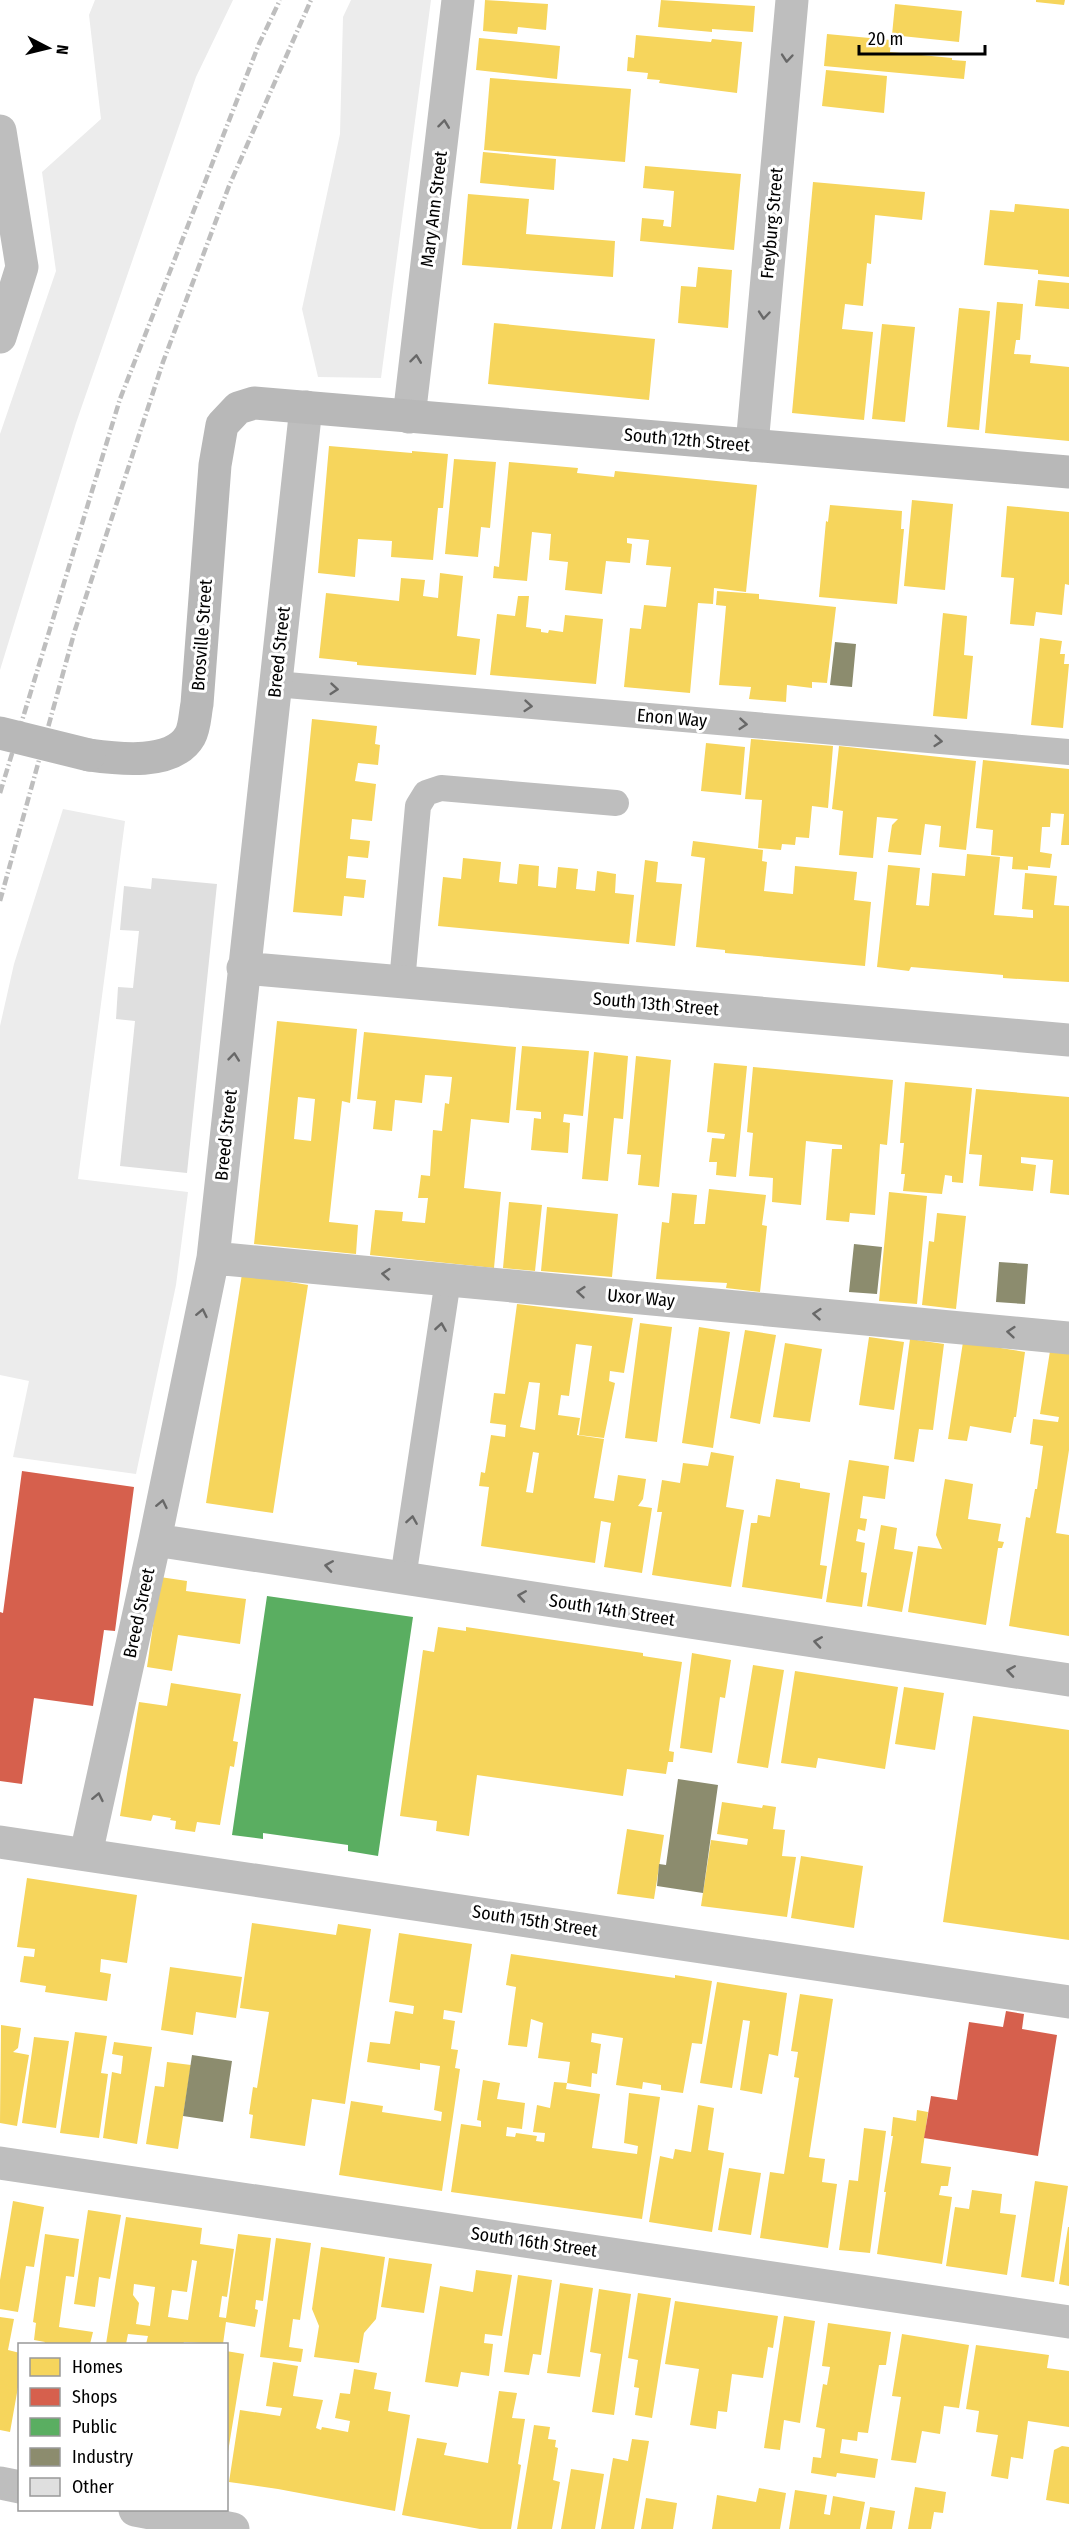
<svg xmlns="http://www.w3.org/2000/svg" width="1069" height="2529" font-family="'Fira Sans Condensed',sans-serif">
  <rect width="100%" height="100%" fill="#fff"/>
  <path fill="#ececec" d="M95 0H233L196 77 76 423 0 670V434L56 271 42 172 101 119 89 15Z
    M351 0H431L381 378 318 377 302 309 340 134 343 17Z
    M63 809 125 821 78 1179 188 1192 176 1285 136 1474 13 1457 29 1381 0 1375V1026L14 964Z"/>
  <path fill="#f6d55c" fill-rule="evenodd" d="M485 0 548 4 546 30 518 27 517 34 483 31Z
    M661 0 755 6 753 32 712 29V32L658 27Z
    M1036 0H1065L1064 5 1036 2Z
    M895 4 962 11 959 42 892 35Z
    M827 34 891 40 890 52 952 58V60L966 61 964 79 824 66Z
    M636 35 711 42 712 39 742 42 737 93 659 83 660 80 647 79 648 73 627 71 628 57 634 58Z
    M479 38 560 46 557 79 476 70Z
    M826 70 887 76 884 113 822 106Z
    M490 78 631 89 625 162 484 150Z
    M483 152 556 159 554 190 480 183Z
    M645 166 741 174 734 250 640 241 642 218 664 220 663 226 671 227 674 191 643 188Z
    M813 182 925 192 922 220 875 215 871 264 867 263 863 306 845 304 842 329 873 332 864 420 792 413Z
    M468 194 529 199 526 234 615 241 613 277 462 265Z
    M1015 204 1069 209V277L1038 274V270L984 265 990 210 1014 212Z
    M698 267 732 270 728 328 678 323 681 286 696 287Z
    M1038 280 1069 283V309L1035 306Z
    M997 302 1023 304 1020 340H1016L1014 354 1031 355 1030 363 1069 367V441L985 433Z
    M959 308 990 311 979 430 947 427Z
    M494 323 655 339 649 400 488 384Z
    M882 324 915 327 905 422 872 419Z
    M329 446 412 453V451L448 454 443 508H438L433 560 391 557 392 541 358 539 355 577 318 573Z
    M454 459 496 462 490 528 481 527 478 557 445 554Z
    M509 462 578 468 577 473 614 477 615 471 757 485 746 592 714 588 713 604 698 603 690 693 624 687 630 628 641 629 644 605 666 607 671 567 646 565 649 540 627 538V543L632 544 630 563 606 561 602 594 565 590 568 562 549 560 551 534 532 532 527 581 493 578 494 566 499 567Z
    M912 500 953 504 945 590 904 586Z
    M830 505 902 511 901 529H904L897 604 819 597 826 521 828 522Z
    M1007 506 1069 512V585L1065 584 1062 615 1036 612 1034 626 1010 624 1014 578 1001 577Z
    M440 573 463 576 457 636 480 639 476 675 357 665V662L319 658 326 593 399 601 401 578 425 580 423 596 438 598Z
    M717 591 759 594V599L836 607 827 683 812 682V688L787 685 786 702 749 699 751 687 719 685 726 606 716 605Z
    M518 596H529L526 627 541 629V632L548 633 549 630 563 632 565 615 603 619 596 684 490 675 497 614 515 616Z
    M943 613 967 616 964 655 973 656 967 719 933 716Z
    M1040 638 1062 641 1060 654H1065L1064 664H1069L1063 728 1031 725Z
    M312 719 377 726 375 744 380 745 378 765 358 763 355 781 376 784 372 821 352 819 350 839 370 841 368 858 348 856 346 878 366 880 364 898 344 896 342 916 293 912Z
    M751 739 833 746 828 808 812 806 809 838 796 837 795 845 782 844 781 850 758 848 762 800 745 799Z
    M706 743 745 747 741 795 701 791Z
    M839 746 976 761 966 850 939 847 941 826 925 824 921 855 888 852 892 825 898 819 877 817 873 858 839 855 843 811 832 809Z
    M983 760 1069 769V845H1061L1064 814 1051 813 1050 827H1042L1040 852 1052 854 1050 868 1028 866V870L1012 869 1013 857 991 855 993 830 976 828Z
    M693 841 763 850 762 861 767 862 764 891 793 894 795 866 857 872 854 900 871 902 865 966 725 953V950L696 947 705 858 691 856Z
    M967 854 1000 857 994 915 1033 918V910L1022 909 1025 873 1057 876 1054 905 1069 906V982L1003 978V975L911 967 909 971 877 967 888 865 920 868 916 905 929 906 932 873 965 876Z
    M463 858 501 862 499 882 517 884 519 864 539 866 538 886 556 888 558 867 578 869 576 889 595 891 597 871 616 874 615 893 634 895 629 944 438 926 443 877 461 879Z
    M645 860 658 862 656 882 682 884 675 946 636 942Z
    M277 1021 357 1029 350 1103 342 1101 329 1222 358 1225 356 1254 254 1244ZM298 1097 315 1099 311 1141 294 1139Z
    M364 1032 516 1047 509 1123 471 1119 464 1188 501 1192 494 1268 370 1255 375 1210 403 1212 402 1221 425 1223 428 1198H418L421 1175 430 1176 433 1130 442 1131 445 1103 449 1104 452 1077 425 1075 422 1103 395 1100 392 1131 373 1129 376 1101 357 1099Z
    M522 1046 589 1051 583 1116 564 1114 563 1122 570 1123 568 1153 531 1150 534 1118 541 1119V1112L516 1110Z
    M594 1052 628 1056 623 1119 614 1118 608 1181 582 1179Z
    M636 1056 671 1060 659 1187 638 1185 641 1155 627 1154Z
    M714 1063 747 1066 736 1177 716 1175 717 1162H709L712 1138 724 1139 725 1134 707 1132Z
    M753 1067 893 1080 887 1145 880 1144 875 1215 850 1213 849 1222 826 1220 832 1149H842V1145L806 1141 801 1205 772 1202 773 1178 749 1176 753 1133 747 1132Z
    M905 1082 972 1088 963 1183 952 1182V1176L945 1175 942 1194 903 1191 905 1174H901L904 1143H900Z
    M976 1089 1069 1097V1195L1050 1193 1053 1160 1021 1157V1163L1036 1165 1033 1191 979 1186 982 1155 969 1154Z
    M709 1189 766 1195 762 1225 767 1226 760 1292 726 1288 727 1283 656 1279 662 1222 669 1223 672 1193 697 1195 694 1224H705Z
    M889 1192 927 1196 917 1304 879 1301Z
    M509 1202 542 1205 535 1271 503 1268Z
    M547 1207 618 1214 612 1277 541 1271Z
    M937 1213 966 1216 956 1309 922 1305 929 1241 934 1242Z
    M242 1274 308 1285 273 1513 206 1503Z
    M517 1304 633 1318 624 1373 610 1371 609 1381 615 1383 604 1438 579 1435 592 1346 576 1344 569 1396 561 1395 558 1415 580 1418 577 1435 604 1439 594 1498 614 1501 618 1475 646 1479 643 1499 638 1506 652 1508 642 1573 604 1567 611 1523 601 1521 595 1563 481 1546 489 1487 479 1486 481 1472 485 1473 491 1435 505 1437 506 1425 490 1423 494 1393 505 1394ZM529 1382 540 1383 535 1430 520 1427ZM533 1452 539 1453 533 1493 526 1492Z
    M640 1323 672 1327 657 1442 625 1438Z
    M699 1327 730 1332 713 1448 682 1443Z
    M745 1330 776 1335 760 1424 730 1418Z
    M869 1337 904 1342 894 1410 859 1405Z
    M910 1339 944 1344 933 1430 919 1429 914 1462 894 1459Z
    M963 1342 1025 1352 1016 1417H1014L1011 1433 970 1426 967 1441 948 1439Z
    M785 1343 822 1349 810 1422 773 1417Z
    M1050 1351 1069 1354V1450L1056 1533 1069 1535V1636L1009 1626 1026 1517 1030 1518 1035 1489H1037L1043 1446 1030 1444 1033 1419 1058 1422 1059 1417 1040 1414Z
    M711 1452 734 1456 726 1507 744 1510 731 1587 652 1575 662 1512H657L662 1480 680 1483 683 1463 708 1466Z
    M849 1460 889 1466 885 1499 863 1496 860 1518 867 1519 865 1531 858 1529 856 1541 865 1543 861 1572 867 1573 862 1607 826 1602Z
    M776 1479 800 1483V1488L830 1493 820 1565 827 1566 822 1599 742 1587 751 1523H757L758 1515 770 1517Z
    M945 1479 973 1484 968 1519 1001 1524 998 1541 1004 1542 1002 1548H998L986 1625 908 1612 918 1546 942 1549 936 1535Z
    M881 1525 897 1528 894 1549 913 1552 902 1612 867 1606Z
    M160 1577 187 1581 186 1591 246 1599 240 1644 178 1635 172 1671 147 1667Z
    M438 1627 466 1631V1627L643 1653V1656L682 1662 669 1751 674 1752 673 1762H668L666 1774 627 1769 623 1796 477 1775 469 1836 436 1831 437 1821 400 1816 423 1650 434 1652Z
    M692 1653 731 1660 725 1698 720 1697 712 1753 680 1748Z
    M753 1665 784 1670 768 1768 737 1763Z
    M795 1671 898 1687 885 1769 818 1758 816 1768 781 1763Z
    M171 1683 241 1694 233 1741 238 1742 234 1767 230 1766 220 1825 197 1822 195 1832 175 1829 176 1821 170 1820 171 1818 153 1815 151 1821 120 1816 139 1702 167 1706Z
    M904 1687 944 1693 935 1750 895 1744Z
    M973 1716 1069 1730V1940L943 1922Z
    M722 1802 762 1808 763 1805 776 1807 773 1829 785 1830 782 1856 796 1857 787 1917 701 1906 711 1840 747 1845 748 1839 717 1834Z
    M627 1829 664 1835 654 1899 617 1894Z
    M801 1856 863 1866 854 1928 791 1918Z
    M27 1878 137 1895 127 1963 101 1959 100 1972 111 1974 107 2001 45 1992 46 1986 20 1982 24 1956 34 1957 35 1949 17 1947Z
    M252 1923 336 1935 338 1924 371 1929 345 2104 312 2099 305 2146 250 2138 253 2115 249 2114 253 2087 257 2088 269 2012 240 2008Z
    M399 1933 472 1944 462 2013 444 2010 443 2019 455 2021 451 2049 458 2050 455 2068 460 2069 442 2191 339 2175 351 2101 383 2106 382 2112 441 2121 442 2112 434 2110 440 2066 420 2063V2070L367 2062 370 2042 390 2044 395 2011 413 2014 414 2006 389 2002Z
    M511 1954 675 1978V1975L712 1981 702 2044 692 2043 683 2093 661 2090V2085L643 2082 642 2089 616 2085 623 2038 592 2033 591 2042 601 2044 597 2074 592 2073 591 2087 567 2083 570 2062 538 2058 543 2023 531 2019 527 2047 508 2045 516 1987 506 1985Z
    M170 1967 242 1977 236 2018 196 2012 193 2035 161 2030Z
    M717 1982 787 1993 778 2056 769 2054 762 2094 740 2090 750 2021 743 2020 732 2088 700 2083Z
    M800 1994 833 1999 809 2157 825 2159 822 2182 837 2184 828 2248 760 2238 770 2172 784 2174 799 2078 794 2077 798 2052 791 2051Z
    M1 2025 21 2028 18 2048 13 2052 29 2055 17 2126 0 2123Z
    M75 2032 107 2036 101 2073 108 2074 99 2138 60 2133Z
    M34 2037 69 2041 56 2128 22 2123Z
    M114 2042 152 2047 137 2144 103 2138 112 2072 121 2074 123 2056 112 2054Z
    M167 2062 191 2065 178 2149 146 2144 155 2086 164 2087Z
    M483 2080 500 2083 497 2099 525 2103 522 2129 507 2127 506 2136 515 2137 516 2133 537 2136 536 2141 544 2142 545 2133 533 2132 537 2105 550 2108 554 2082 567 2083 566 2089 600 2094 592 2148 637 2154 638 2146 624 2143 629 2093 660 2097 642 2219 451 2192 461 2124 481 2127V2121L477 2120Z
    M698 2105 714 2108 708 2150 724 2153 712 2232 649 2222 660 2156 673 2159 675 2149 691 2152Z
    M917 2110 928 2112 921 2163 951 2167 948 2186H941L939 2195 952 2197 942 2264 877 2254 886 2192H884L893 2136H891L893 2117 916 2121Z
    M864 2128 886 2131 870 2253 839 2250 849 2180 858 2181Z
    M729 2168 761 2173 751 2235 718 2230Z
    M1035 2181 1068 2186 1054 2282 1021 2277Z
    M972 2190 1002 2194 1000 2213 1016 2215 1007 2275 946 2266 955 2207 969 2209Z
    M13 2201 44 2207 34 2267 26 2266 18 2312 0 2309V2280Z
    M88 2210 121 2215 110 2279 99 2277 95 2307 74 2304Z
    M126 2217 202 2228 200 2244 234 2249 227 2297 222 2296 219 2317 226 2318 238 2234 271 2238 263 2301 256 2300 255 2309 258 2310 255 2327 226 2322 223 2344 184 2342 183 2344H146L148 2336 128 2334 126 2344H106ZM192 2260 197 2261 188 2320 168 2317 172 2290 187 2292ZM134 2284 155 2287 150 2326 136 2324 139 2303 133 2295Z
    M1068 2227H1069V2286L1059 2284Z
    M45 2234 79 2239 74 2277 66 2276 59 2327 93 2332 90 2344H44L45 2342 34 2340 36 2323 33 2322Z
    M276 2238 311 2243 300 2320 293 2319 289 2347 303 2349 301 2362 260 2357Z
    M321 2247 385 2257 376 2319 364 2333 359 2363 314 2357 319 2326 312 2309Z
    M389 2258 432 2264 424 2313 381 2307Z
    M476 2270 512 2275 502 2336 485 2334 484 2343 493 2344 489 2376 461 2372 458 2387 425 2382 440 2286 473 2292Z
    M518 2275 552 2280 541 2355 533 2354 529 2375 504 2372Z
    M560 2283 593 2288 580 2377 547 2373Z
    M599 2289 631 2294 614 2415 592 2412 601 2354 590 2352Z
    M638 2293 671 2298 652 2418 635 2415 639 2388 634 2387 638 2360 628 2358Z
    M675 2301 778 2316 773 2348 768 2347 763 2378 732 2374 727 2412 718 2411 716 2429 690 2425 699 2369 665 2364Z
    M784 2316 815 2321 800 2423 784 2420 780 2450 764 2448Z
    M0 2317 14 2319 8 2350 20 2353V2376L10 2432 0 2430Z
    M828 2323 891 2332 886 2365H879L868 2433 858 2432 857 2441 842 2439 840 2453 878 2459 875 2478 837 2473 836 2477 811 2473 813 2457 821 2458 825 2429 816 2427 823 2384 827 2385 830 2367 822 2366Z
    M902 2334 969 2345 959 2408 944 2406 940 2434 922 2431 916 2463 891 2460 901 2397 892 2396Z
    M976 2345 1049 2355 1047 2368 1069 2371V2427L1028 2421 1023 2459 1011 2457 1008 2479 991 2476 998 2435 976 2432 979 2411 966 2409Z
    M226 2351 244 2354 228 2452H226Z
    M273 2362 298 2366 293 2396 323 2400 316 2428 321 2430 322 2427 348 2432 350 2421 335 2418 340 2393 350 2394 354 2369 377 2373 374 2389 391 2392 388 2411 410 2415 395 2511 278 2489 229 2482 240 2410 280 2416 282 2408 266 2406Z
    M499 2391 517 2393 512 2418 525 2419 518 2464 521 2465 511 2529H480L402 2515 417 2438 447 2443 444 2455 488 2463Z
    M534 2425 550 2427 548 2439 556 2440 555 2447 558 2448 553 2480 560 2482 552 2529H517Z
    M632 2439 649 2441 634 2529H601L613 2458 628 2461Z
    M1062 2446 1069 2447V2504L1046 2500 1054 2450Z
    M571 2469 604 2474 595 2529H561Z
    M915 2487 946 2492 943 2513 934 2512 931 2529H908Z
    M759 2488 786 2493 780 2529H712L717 2495 756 2502Z
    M795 2490 827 2495 824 2514 830 2515 833 2496 865 2502 860 2529H789Z
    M646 2498 677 2503 673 2529H641Z
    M870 2507 895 2511 892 2529H866Z"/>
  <path fill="#d6604d" d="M22 1471 134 1487 115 1631 104 1630 93 1706 34 1698 22 1784 0 1781V1612L3 1613Z
    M1006 2011 1024 2014 1022 2029 1057 2035 1038 2156 924 2138 931 2096 957 2100 969 2022 1003 2027Z"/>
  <path fill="#5aae61" d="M267 1596 413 1617 378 1856 348 1851V1845L263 1833V1839L232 1835Z"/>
  <path fill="#8c8c6e" d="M835 642 856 644 852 687 830 685Z
    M854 1244 882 1247 877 1294 849 1292Z
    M999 1262 1028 1264 1025 1304 996 1302Z
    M678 1779 718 1785 703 1893 657 1886 659 1864 666 1865Z
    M192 2055 232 2061 223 2122 183 2116Z"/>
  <path fill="#dfdfdf" d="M152 878 217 884 187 1173 120 1166 135 1021 116 1019 118 987 133 988 139 931 120 930 124 886 151 889Z"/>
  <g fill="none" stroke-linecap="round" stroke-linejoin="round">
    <path stroke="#bebebe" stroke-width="26" d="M275 684 1069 752
      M402 982 418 806 426 793 441 788 616 803
      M403 1578 448 1280"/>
    <path stroke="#bebebe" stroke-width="33" d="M0 131 22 267 0 337
      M409 417 458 0
      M752 445 792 0
      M243 968 1069 1040
      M213 1258 1069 1338
      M155 1540 1069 1680
      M0 1842 1069 2002
      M86 1854 155 1540 213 1258 306 407
      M0 2163 1069 2322
      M0 2483 20 2487
      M135 2510 233 2529"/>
    <path stroke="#b8b8b8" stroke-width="33" d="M89 755C118 759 173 766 190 736 195 727 195 713 197 704L215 465 222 425 238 408 254 403 1069 472"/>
    <path stroke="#bebebe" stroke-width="4.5" stroke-dasharray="9 3 1.5 3" stroke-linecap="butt" d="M0 793 120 399 259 44 280 0
      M0 901 75 630 163 362 229 186 311 0"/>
    <path stroke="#b8b8b8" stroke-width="33" d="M0 733 89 755"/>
  </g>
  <defs><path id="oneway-chevron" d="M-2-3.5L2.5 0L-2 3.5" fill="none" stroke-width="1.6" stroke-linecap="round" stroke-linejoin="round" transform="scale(1.5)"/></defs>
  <g stroke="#686868">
    <use href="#oneway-chevron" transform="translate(787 58) rotate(95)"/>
    <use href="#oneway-chevron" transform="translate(444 124) rotate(-83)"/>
    <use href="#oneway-chevron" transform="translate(764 315) rotate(95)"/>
    <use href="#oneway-chevron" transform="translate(416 359) rotate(-83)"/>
    <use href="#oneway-chevron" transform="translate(334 689) rotate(5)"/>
    <use href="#oneway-chevron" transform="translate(528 706) rotate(5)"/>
    <use href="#oneway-chevron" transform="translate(743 724) rotate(5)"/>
    <use href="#oneway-chevron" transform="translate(938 741) rotate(5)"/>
    <use href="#oneway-chevron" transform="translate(234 1057) rotate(-84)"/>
    <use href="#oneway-chevron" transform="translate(386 1274) rotate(-175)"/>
    <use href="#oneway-chevron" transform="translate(581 1292) rotate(-175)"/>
    <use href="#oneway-chevron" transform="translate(202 1313) rotate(-78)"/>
    <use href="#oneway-chevron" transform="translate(817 1314) rotate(-175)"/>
    <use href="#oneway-chevron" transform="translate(441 1327) rotate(-81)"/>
    <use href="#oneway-chevron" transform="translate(1011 1332) rotate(-175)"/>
    <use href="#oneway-chevron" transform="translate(162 1504) rotate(-78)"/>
    <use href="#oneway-chevron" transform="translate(412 1520) rotate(-81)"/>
    <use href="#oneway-chevron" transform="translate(329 1566) rotate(-171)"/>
    <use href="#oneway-chevron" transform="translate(522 1596) rotate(-171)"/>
    <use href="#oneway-chevron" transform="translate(818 1642) rotate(-171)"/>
    <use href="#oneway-chevron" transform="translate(1011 1671) rotate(-171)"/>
    <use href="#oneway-chevron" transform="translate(98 1797) rotate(-78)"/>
  </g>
  <g text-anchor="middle" stroke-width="6" stroke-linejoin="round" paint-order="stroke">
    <g font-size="18" fill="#000" stroke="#fff">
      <text transform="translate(434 209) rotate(-83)" y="6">Mary Ann Street</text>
      <text transform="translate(772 223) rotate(-85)" y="6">Freyburg Street</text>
      <text transform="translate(687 440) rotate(5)" y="6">South 12th Street</text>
      <text transform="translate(202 635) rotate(-86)" y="6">Brosville Street</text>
      <text transform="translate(279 652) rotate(-84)" y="6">Breed Street</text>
      <text transform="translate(672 718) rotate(5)" y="6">Enon Way</text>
      <text transform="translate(656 1004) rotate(5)" y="6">South 13th Street</text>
      <text transform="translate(226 1135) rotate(-84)" y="6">Breed Street</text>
      <text transform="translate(641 1298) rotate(5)" y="6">Uxor Way</text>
      <text transform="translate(612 1610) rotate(9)" y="6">South 14th Street</text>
      <text transform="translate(139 1613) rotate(-78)" y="6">Breed Street</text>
      <text transform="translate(535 1921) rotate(9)" y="6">South 15th Street</text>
      <text transform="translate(534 2242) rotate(8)" y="6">South 16th Street</text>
    </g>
  </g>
  <rect x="18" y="2343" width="210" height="168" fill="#ffffff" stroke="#999999" stroke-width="1.5"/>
  <rect x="30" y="2358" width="30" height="18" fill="#f6d55c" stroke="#999999" stroke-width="1.5"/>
  <text x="72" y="2373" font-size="18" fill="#000000">Homes</text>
  <rect x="30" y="2388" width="30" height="18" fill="#d6604d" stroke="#999999" stroke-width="1.5"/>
  <text x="72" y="2403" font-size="18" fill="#000000">Shops</text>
  <rect x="30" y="2418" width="30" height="18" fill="#5aae61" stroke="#999999" stroke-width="1.5"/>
  <text x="72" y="2433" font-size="18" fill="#000000">Public</text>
  <rect x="30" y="2448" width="30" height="18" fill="#8c8c6e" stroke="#999999" stroke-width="1.5"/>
  <text x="72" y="2463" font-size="18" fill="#000000">Industry</text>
  <rect x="30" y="2478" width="30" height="18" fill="#dfdfdf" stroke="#999999" stroke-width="1.5"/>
  <text x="72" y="2493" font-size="18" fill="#000000">Other</text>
  <g transform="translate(48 48) rotate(97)" stroke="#ffffff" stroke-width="4.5" paint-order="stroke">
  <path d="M0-4.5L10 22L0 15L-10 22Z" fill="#000000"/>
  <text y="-9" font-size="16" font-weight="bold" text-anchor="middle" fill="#000000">N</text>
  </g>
  <path d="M859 45v9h126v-9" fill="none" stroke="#000000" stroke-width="3"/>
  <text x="868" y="45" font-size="18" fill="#000000" stroke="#ffffff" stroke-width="4.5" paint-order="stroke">20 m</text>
</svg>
